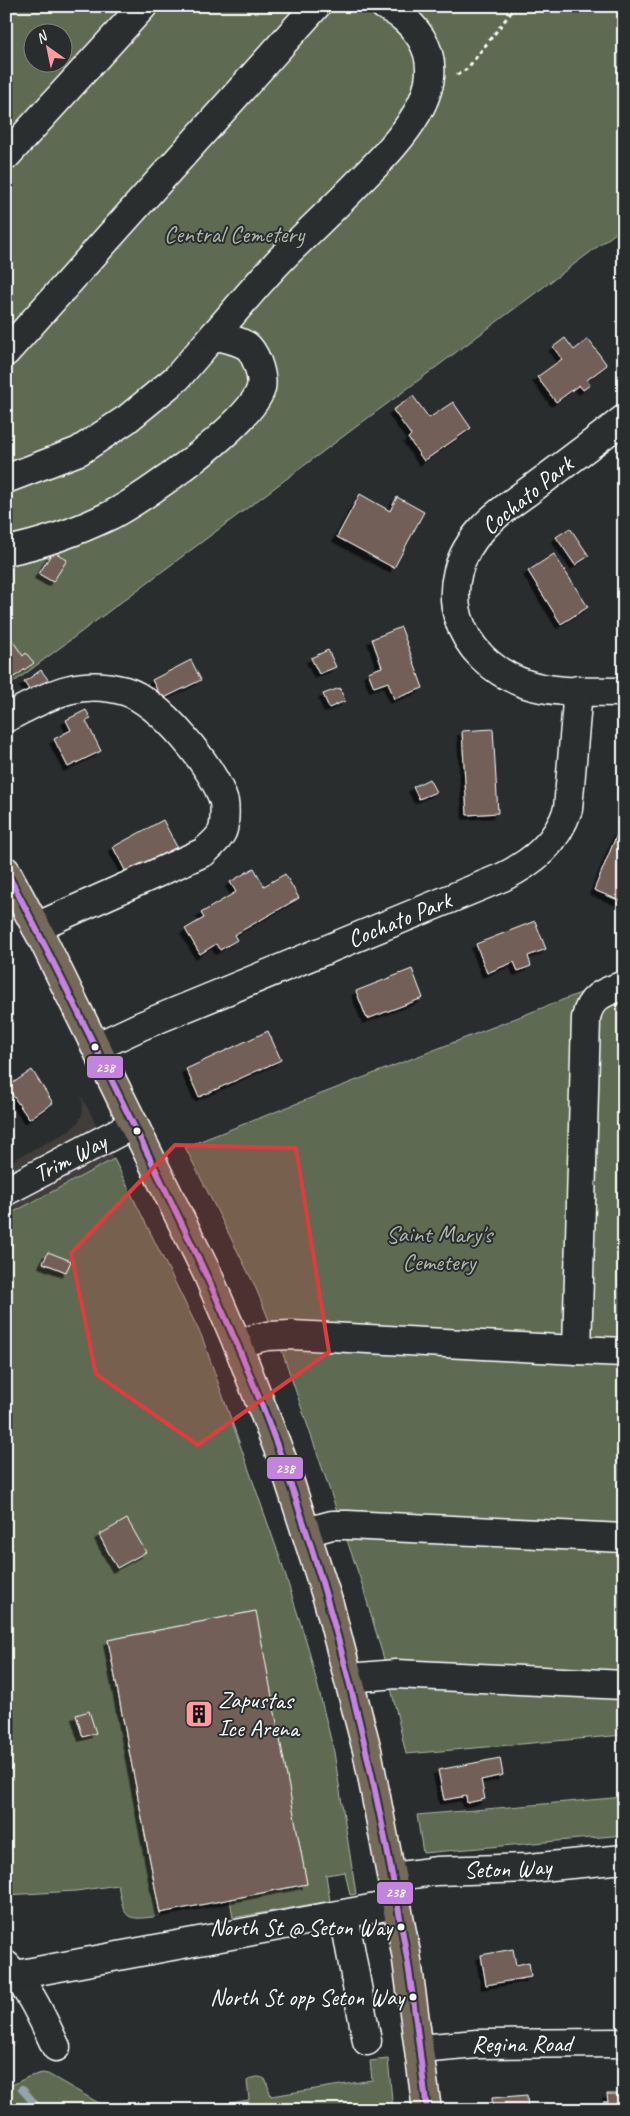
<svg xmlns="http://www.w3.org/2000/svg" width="630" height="2116" font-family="Caveat,sans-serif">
  <defs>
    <filter id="shadow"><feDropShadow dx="-4.5" dy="4.5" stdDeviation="0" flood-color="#0009"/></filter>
  </defs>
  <rect width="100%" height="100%" fill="#2a2d2e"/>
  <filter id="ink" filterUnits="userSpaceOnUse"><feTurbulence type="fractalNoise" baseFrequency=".02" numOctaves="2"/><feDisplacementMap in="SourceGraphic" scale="10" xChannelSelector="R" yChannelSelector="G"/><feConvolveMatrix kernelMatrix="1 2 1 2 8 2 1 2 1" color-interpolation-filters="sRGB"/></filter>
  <g filter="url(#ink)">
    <path fill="#403d3b" d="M81 1095 114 1159 6 1216V1164L69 1131 77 1124 82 1115 83 1105Z
      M6 2034 15 2043 6 2058Z"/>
    <path fill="#5e6b52" stroke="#aeb5a8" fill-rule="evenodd" d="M6 6H624V227L6 688ZM32 32H62V62H32Z
      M624 976V1735L406 1754 386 1666 361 1581 283 1354 254 1284 185 1147Z
      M114 1159 202 1337 280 1558 308 1647 334 1752 356 1894 350 1895 345 1872 326 1875 330 1901 233 1918 230 1899 307 1884 255 1611 108 1640 160 1916C124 1921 125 1920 118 1885L76 1891 6 1895V1216Z
      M624 1797V1835L423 1853 417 1815Z
      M388 2059 393 2110H189L249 2100 247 2081C253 2077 260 2075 266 2080L271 2096 372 2080 370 2061Z
      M42 2073 48 2074 111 2110H6V2088L28 2077Z"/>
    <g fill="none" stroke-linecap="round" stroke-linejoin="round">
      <path stroke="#95a3aa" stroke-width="8" d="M22 2089 40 2110"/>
    </g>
    <path fill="#726159" stroke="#fff" filter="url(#shadow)" d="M565 338 574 350 588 339 607 365 587 380 590 385 583 390 579 385 556 402 537 377 562 359 553 347Z
      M413 396 429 418 453 402 471 428 424 461 408 438 411 435 393 410Z
      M360 494 390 511 397 497 424 512 394 568 337 537Z
      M570 528 589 556 575 565 556 537Z
      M53 551 67 560 53 582 39 574Z
      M554 554 588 607 561 624 528 571Z
      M401 627 423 688 394 699 388 682 374 687 368 672 382 667 372 639Z
      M8 634 23 656 26 653 34 663 14 677 8 669 6 671Z
      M328 650 336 667 319 674 311 658Z
      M191 660 201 680 162 699 152 680Z
      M41 670 50 682 32 694 24 682Z
      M340 688 345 701 329 708 323 694Z
      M86 710 91 719 86 721 101 751 68 767 54 739 71 730 66 720Z
      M493 729 498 813 467 815 462 731Z
      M429 779 436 792 419 799 413 787Z
      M163 820 177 847 127 874 113 847Z
      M618 832 624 835 623 902 594 890Z
      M254 868 264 886 285 874 299 898 234 935 237 940 220 950 216 944 200 954 185 929 204 918 201 913 236 892 230 882Z
      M535 921 546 949 528 956 531 966 518 971 514 962 487 973 476 944Z
      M412 969 423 998 367 1019 356 991Z
      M268 1031 281 1060 199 1097 186 1069Z
      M32 1070 53 1103 29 1119 7 1087Z
      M48 1252 71 1261 66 1272 43 1263Z
      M127 1519 146 1552 117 1568 99 1535Z
      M256 1611 307 1884 160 1913 108 1640Z
      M89 1711 96 1733 83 1737 76 1715Z
      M500 1758 503 1775 481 1780 485 1799 467 1803 466 1796 444 1800 438 1770Z
      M513 1949 516 1965 529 1962 531 1977 486 1985 481 1955Z
      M607 2094H624V2110H603V2102H608Z
      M527 2095 528 2110H493L492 2098Z"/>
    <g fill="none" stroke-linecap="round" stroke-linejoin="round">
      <defs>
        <g id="minor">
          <path d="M6 156 143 6"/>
          <path d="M6 352 316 6"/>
          <path d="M624 419C593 443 561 467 530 490 514 502 496 513 483 528 430 584 456 660 526 684 556 694 592 691 624 692"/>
          <path d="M6 479 79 451 127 419 177 378 214 335"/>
          <path d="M6 551C42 544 78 531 111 515 144 498 252 423 261 388 263 379 260 370 257 362 255 357 251 349 247 346 238 340 224 338 214 335 238 308 260 280 285 255 309 231 334 208 358 183 391 149 454 91 421 38 411 23 401 14 385 6"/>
          <path d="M6 718C47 697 76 677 125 691 159 701 214 767 224 802 225 808 225 826 222 832 219 839 209 847 204 852L36 927"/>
          <path d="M624 985C605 992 590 996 586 1018L577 1350 624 1352"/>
          <path id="s1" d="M96 1047 141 1026 503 877C533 862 557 843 568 809L578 690"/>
          <path id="s2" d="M6 1191 134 1124"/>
          <path d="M237 1343 267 1336 292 1335 577 1350"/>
          <path d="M306 1532 332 1525H347L624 1538"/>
          <path d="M349 1678 396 1674 624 1685"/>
          <path id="s3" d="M392 1877 436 1871 529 1868 624 1859"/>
          <path d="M344 1915 367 2041"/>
          <path d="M6 1965C30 1988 42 2018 56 2047"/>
          <path d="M16 1975 397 1904"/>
          <path id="s4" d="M420 2049 477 2044 624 2043"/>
        </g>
        <path id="major" d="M6 871 43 940 207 1273 237 1343 284 1464 329 1604 367 1750 406 1953 427 2110"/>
      </defs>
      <use href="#minor" stroke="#fff" stroke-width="31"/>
      <use href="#major" stroke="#fff" stroke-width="31"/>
      <path stroke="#fff" stroke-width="3" stroke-dasharray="4 4" stroke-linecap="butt" d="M457 75 467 69 516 6"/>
      <use href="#minor" stroke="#2a2d2e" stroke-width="28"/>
      <use href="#major" stroke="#746a5a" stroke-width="28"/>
      <defs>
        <path id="bus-1" d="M6 871C51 955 92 1040 134 1126 189 1237 243 1347 284 1465 340 1623 378 1787 406 1952 415 2004 420 2057 427 2110"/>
      </defs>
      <use href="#bus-1" stroke="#2a2d2e" stroke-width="10"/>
      <use href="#bus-1" stroke="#c483df" stroke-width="6"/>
    </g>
  </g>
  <path fill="#da3e3e" fill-opacity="0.2" stroke="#da3e3e" stroke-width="4" stroke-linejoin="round" d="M175 1145 296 1148 329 1352 198 1445 96 1374 71 1253Z"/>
  <defs>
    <symbol id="building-square" viewBox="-11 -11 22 22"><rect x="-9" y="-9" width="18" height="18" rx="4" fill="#ff9aa2" stroke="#2a2d2e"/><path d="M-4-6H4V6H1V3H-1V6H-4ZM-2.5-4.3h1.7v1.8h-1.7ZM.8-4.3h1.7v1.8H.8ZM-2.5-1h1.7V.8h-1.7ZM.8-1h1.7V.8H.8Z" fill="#111"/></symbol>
  </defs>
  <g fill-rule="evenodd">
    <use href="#building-square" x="183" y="1698" width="32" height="32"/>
  </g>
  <g fill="#fff" stroke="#2a2d2e" stroke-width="2">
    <circle cx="95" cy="1047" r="4.5"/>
    <circle cx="137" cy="1131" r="4.5"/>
    <circle cx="401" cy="1927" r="4.5"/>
    <circle cx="413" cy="1997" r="4.5"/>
  </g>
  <g text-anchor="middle" stroke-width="4" stroke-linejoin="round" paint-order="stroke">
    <g font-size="23" fill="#fff" stroke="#2a2d2e" text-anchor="end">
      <text x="392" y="1935">North St @ Seton Way</text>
      <text x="404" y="2005">North St opp Seton Way</text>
    </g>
    <g font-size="24" fill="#aeb5a8" stroke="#2a2d2e">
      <text x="234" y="242">Central Cemetery</text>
      <text x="439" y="1242">Saint Mary's<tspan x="439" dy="28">Cemetery</tspan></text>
    </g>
    <g font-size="24" fill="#fff" stroke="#2a2d2e">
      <text transform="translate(527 495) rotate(-39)" y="8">Cochato Park</text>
      <text dy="8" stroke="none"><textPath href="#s1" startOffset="329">Cochato Park</textPath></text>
      <text dy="8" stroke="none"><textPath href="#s2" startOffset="72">Trim Way</textPath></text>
      <text dy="8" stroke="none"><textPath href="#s3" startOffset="116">Seton Way</textPath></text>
      <text dy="8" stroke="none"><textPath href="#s4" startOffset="102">Regina Road</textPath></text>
    </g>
    <g font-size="24" fill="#fff" stroke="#2a2d2e" text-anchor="start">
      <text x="218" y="1708">Zapustas<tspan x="218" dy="28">Ice Arena</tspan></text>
    </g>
  </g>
  <g stroke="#2a2d2e" stroke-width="2">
    <rect x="86" y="1055" width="38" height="24" rx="5" fill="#c483df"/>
    <rect x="266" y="1456" width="38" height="24" rx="5" fill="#c483df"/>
    <rect x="376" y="1881" width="38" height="24" rx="5" fill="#c483df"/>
  </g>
  <g font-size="14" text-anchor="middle" font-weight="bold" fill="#fff">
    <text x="105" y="1072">238</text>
    <text x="285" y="1473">238</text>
    <text x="395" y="1897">238</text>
  </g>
  <rect width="630" height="2116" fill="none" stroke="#2a2d2e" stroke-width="25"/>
  <rect x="12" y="12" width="605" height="2091" fill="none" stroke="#fff" stroke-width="2" filter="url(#ink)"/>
  <g transform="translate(48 48) rotate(327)"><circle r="24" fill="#2a2d2e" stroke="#7f8182"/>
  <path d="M0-4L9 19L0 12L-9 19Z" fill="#ff9aa2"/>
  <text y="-8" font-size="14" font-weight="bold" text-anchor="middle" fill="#ffffff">N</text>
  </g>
</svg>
